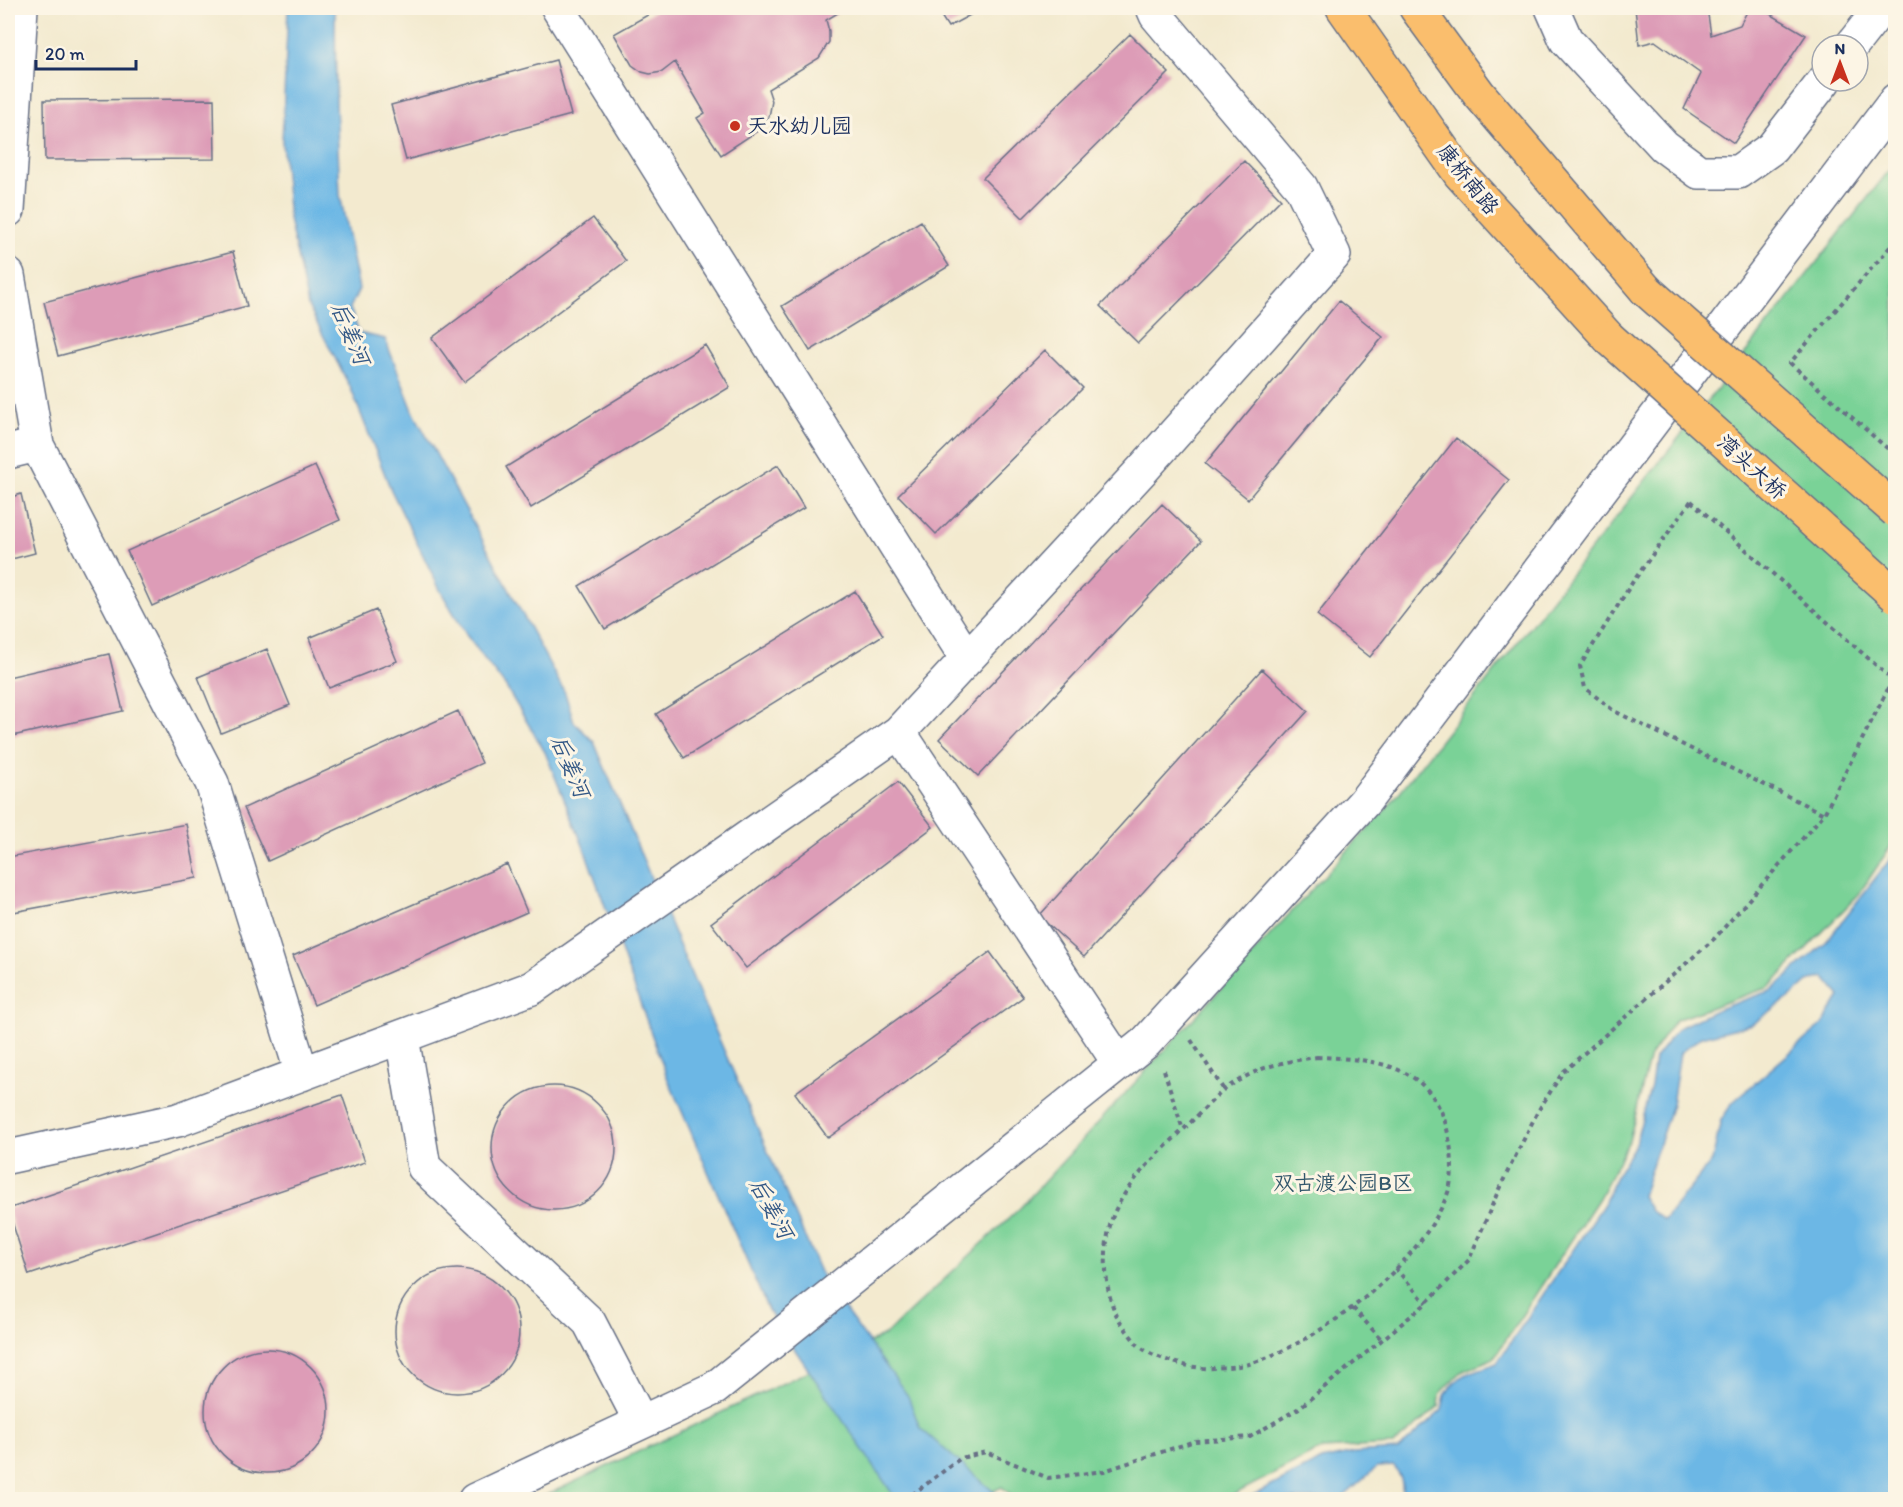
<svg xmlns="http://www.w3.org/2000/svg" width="1903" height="1507" font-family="Itim,'LXGW WenKai TC',sans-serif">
  <rect width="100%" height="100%" fill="#fcf5e5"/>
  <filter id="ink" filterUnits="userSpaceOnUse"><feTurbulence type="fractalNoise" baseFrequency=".0167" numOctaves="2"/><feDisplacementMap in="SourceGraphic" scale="12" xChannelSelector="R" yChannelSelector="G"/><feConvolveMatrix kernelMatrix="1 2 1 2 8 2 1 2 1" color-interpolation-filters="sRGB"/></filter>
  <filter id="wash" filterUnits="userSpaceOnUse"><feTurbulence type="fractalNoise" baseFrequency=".008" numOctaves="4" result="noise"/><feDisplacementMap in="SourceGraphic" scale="24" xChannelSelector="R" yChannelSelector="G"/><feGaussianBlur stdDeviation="1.35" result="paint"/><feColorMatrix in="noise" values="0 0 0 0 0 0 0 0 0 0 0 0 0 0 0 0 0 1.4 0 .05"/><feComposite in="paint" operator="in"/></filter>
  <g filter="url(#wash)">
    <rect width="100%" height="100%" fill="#f3eacf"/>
    <path fill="#7ad297" stroke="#4a807a" stroke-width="1.5" d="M1895 163V840L1859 894 1769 987 1675 1020 1650 1056 1629 1141 1599 1198 1494 1358 1461 1372 1440 1394 1439 1407 1393 1445 1322 1449 1225 1499H1015L1002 1487 975 1500H536L885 1335 1020 1208 1391 803Z"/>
    <path fill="#6cb7e5" stroke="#4473a2" stroke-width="1.5" fill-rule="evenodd" d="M288 8H335L336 103 340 195 359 289 350 308 359 333 385 339 414 413 565 693 574 722 594 742 700 995 824 1281 908 1396 920 1428 1002 1499H896L768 1310 667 1077 584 848 545 752 506 687 467 636 441 592 391 490 351 389 308 306 289 219 282 142Z
      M1895 853V1499H1401C1404 1486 1402 1477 1394 1466L1377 1467 1341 1499H1246L1322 1460 1354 1453 1398 1450 1442 1410 1445 1395 1454 1383 1464 1375 1497 1363 1604 1204 1617 1174 1635 1145 1651 1086 1655 1058 1678 1028 1716 1010 1772 990 1825 943ZM1824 977 1840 996 1823 1024 1733 1102 1721 1120 1712 1161 1664 1220 1651 1211 1642 1196 1672 1104 1680 1053 1701 1037 1752 1024 1792 996 1808 982Z"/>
    <g id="blocks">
      <path fill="#dd9cb7" d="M660 8H846L826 20 829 31V42L819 58 768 89 772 101 769 117 759 130 721 155 697 118 705 113 675 62 662 72 650 74 642 72 632 65 614 34Z
        M936 8H983L948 27Z
        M1635 8H1707L1711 35 1740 25 1749 8H1760L1806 35 1734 143 1684 109 1701 74 1655 41 1639 45Z
        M1130 34 1169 73 1023 218 983 178Z
        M556 60 571 115 406 160 391 105Z
        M214 99 215 159 45 160 44 100Z
        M1244 161 1281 199 1138 343 1100 306Z
        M593 218 626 261 464 382 432 338Z
        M921 221 949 266 810 351 782 306Z
        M233 252 247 306 58 356 44 302Z
        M1339 301 1383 337 1248 499 1205 464Z
        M705 345 730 387 531 508 506 467Z
        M1045 350 1083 388 936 534 898 495Z
        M1456 438 1509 480 1370 657 1317 615Z
        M778 465 804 508 605 629 579 586Z
        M315 466 340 520 152 606 127 551Z
        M21 494 35 553 8 560V498Z
        M1162 504 1201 541 978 776 939 739Z
        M855 591 883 635 684 758 656 714Z
        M376 610 397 661 329 688 309 638Z
        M267 649 290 705 221 733 198 677Z
        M109 654 123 711 8 737V677Z
        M1262 669 1308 711 1084 957 1039 916Z
        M458 711 482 763 268 861 244 808Z
        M898 782 933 827 746 968 711 923Z
        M186 824 197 878 8 913V857Z
        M507 864 527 912 314 1005 293 956Z
        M990 952 1023 997 828 1138 795 1093Z
        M492 1148a62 62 0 1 1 124 0a62 62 0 1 1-124 0Z
        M342 1095 365 1162 29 1275 8 1209Z
        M395 1331a62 62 0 1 1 124 0a62 62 0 1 1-124 0Z
        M205 1411a62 62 0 1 1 124 0a62 62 0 1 1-124 0Z"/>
    </g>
  </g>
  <g filter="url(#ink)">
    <use href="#blocks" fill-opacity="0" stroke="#677086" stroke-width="1.5"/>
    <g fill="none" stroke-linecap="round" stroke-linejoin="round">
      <defs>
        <path id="minor" d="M558 8 967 659
          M1552 8 1566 40 1664 146 1699 172H1738L1772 148 1824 81
          M1852 45 1881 8
          M8 210 21 8
          M8 275 37 445 212 783 302 1074
          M8 452 37 445
          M899 732 1119 1063
          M402 1037 424 1167 589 1322 641 1422
          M8 1157 178 1120 532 988 899 732 1144 468 1334 255 1301 187 1156 15 1153 8
          M475 1500 715 1388 1146 1042 1365 801 1896 100"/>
        <path id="major" d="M1343 8 1460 174 1609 338
          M1416 8 1479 94 1646 290"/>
      </defs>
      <use href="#minor" stroke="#677086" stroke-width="36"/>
      <use href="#major" stroke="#677086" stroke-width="36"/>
      <path stroke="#677086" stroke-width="4" stroke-dasharray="4.5 4.5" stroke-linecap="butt" d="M1896 240 1790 363 1896 456
        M1691 501 1632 583 1580 666 1585 688 1614 711 1824 814
        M1191 1040 1224 1090
        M1317 1057C1372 1059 1428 1063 1446 1125 1452 1149 1456 1177 1445 1200 1415 1269 1320 1342 1249 1364 1238 1367 1225 1367 1213 1368 1194 1370 1150 1358 1137 1344 1130 1335 1121 1324 1116 1314 1102 1285 1102 1233 1118 1205 1134 1175 1161 1151 1185 1128 1197 1116 1209 1103 1222 1092 1231 1084 1246 1076 1257 1071 1276 1063 1296 1060 1317 1057Z
        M1164 1070 1183 1130
        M1395 1268 1426 1303
        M1353 1308 1382 1340
        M905 1500 961 1458 986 1452 1048 1478 1104 1471 1195 1441 1250 1437 1299 1408 1423 1306 1469 1260 1499 1189 1538 1111 1563 1072 1715 938 1824 814 1889 687 1896 679"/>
      <use href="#minor" stroke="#fff" stroke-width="33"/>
      <use href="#major" stroke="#fabe6d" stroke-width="33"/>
      <defs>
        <path id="major-bridge" d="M1646 290 1896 511
          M1609 338 1896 596"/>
      </defs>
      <use href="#major-bridge" stroke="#677086" stroke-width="36" stroke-linecap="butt"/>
      <path stroke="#677086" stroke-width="4" stroke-dasharray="4.5 4.5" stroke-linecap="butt" d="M1691 501 1896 683"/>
      <use href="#major-bridge" stroke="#fabe6d" stroke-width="33"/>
    </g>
  </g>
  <circle fill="#c8321e" stroke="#fcf5e5" stroke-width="2" cx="735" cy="126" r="6"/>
  <g text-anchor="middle" stroke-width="6" stroke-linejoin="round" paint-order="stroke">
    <g font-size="21" fill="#1b2f5e" stroke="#fcf5e5" text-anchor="start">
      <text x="747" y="133">天水幼儿园</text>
    </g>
    <g font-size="21" fill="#1b2f5e" stroke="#fcf5e5">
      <text transform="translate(1468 179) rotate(51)" y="7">康桥南路</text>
      <text transform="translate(1752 467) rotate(42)" y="7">湾头大桥</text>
    </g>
    <g font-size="21" fill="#33586c" stroke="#fcf5e5">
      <text x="1343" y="1190">双古渡公园B区</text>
    </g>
    <g font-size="22" font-style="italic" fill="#335886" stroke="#fcf5e5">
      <text transform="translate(351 333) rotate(67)" y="8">后姜河</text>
      <text transform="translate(571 766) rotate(67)" y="8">后姜河</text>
      <text transform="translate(772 1208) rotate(61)" y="8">后姜河</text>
    </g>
  </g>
  <rect width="1903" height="1507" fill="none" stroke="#fcf5e5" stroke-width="30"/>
  <g transform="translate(1840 63)"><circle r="28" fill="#fcf5e5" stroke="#a2a6af" stroke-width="1.5"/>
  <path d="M0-4.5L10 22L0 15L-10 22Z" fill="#c8321e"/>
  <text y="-9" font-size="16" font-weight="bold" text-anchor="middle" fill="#1b2f5e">N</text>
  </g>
  <path d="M36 60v9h100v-9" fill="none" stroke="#1b2f5e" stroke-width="3"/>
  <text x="45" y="60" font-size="18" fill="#1b2f5e" stroke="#fcf5e5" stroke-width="4.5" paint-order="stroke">20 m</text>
</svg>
